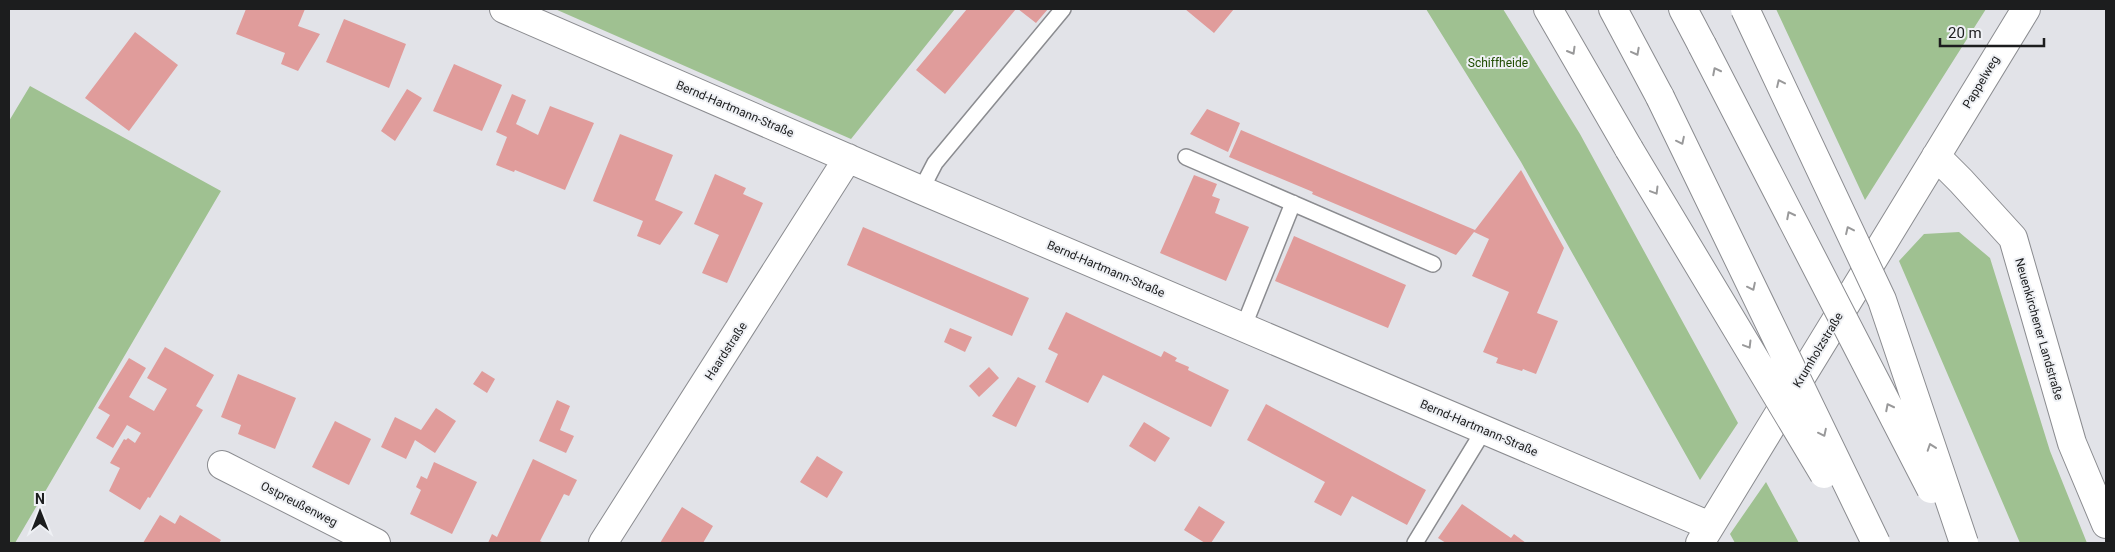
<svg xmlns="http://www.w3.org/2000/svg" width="2115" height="552" font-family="Roboto,sans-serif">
  <rect width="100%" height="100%" fill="#e2e3e8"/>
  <path fill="#9fc191" d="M555 9H955L851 139Z
    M1426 9H1503L1580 134 1738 423 1700 480 1521 162Z
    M1776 9H1986L1865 200Z
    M30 86 221 191 15 543H9V121Z
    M1959 232 1990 258 2050 451 2087 543H2020L1899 261 1924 234Z
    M1766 482 1799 543H1735L1730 534Z"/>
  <path fill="#e09c9b" d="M246 9H305L298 26 320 34 298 71 281 64 285 53 236 34Z
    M967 9H1016L945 94 916 70Z
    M1018 9H1048L1036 23Z
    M1185 9H1234L1214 33Z
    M344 19 406 44 389 88 326 62Z
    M135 32 178 65 129 131 85 98Z
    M454 64 502 85 482 131 433 111Z
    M407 89 422 98 395 141 381 131Z
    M512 94 526 100 516 124 538 135 550 106 594 123 565 190 515 170 514 172 496 165 507 137 496 132Z
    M1207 109 1240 123 1228 152 1190 134Z
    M1241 130 1475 230 1521 170 1564 248 1537 313 1558 321 1536 374 1523 369 1522 371 1496 363 1498 358 1483 352 1509 292 1472 276 1489 239 1474 232 1456 255 1312 194 1313 192 1229 157Z
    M620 134 673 155 655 200 683 212 660 245 637 236 643 221 593 201Z
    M715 174 746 188 743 194 763 203 727 283 702 273 719 235 694 224Z
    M1194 175 1217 184 1212 196 1220 199 1215 213 1249 227 1226 281 1160 253Z
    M863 227 1029 298 1012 336 847 265Z
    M1294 236 1406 285 1388 328 1275 281Z
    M1066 312 1161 357 1164 351 1177 358 1175 361 1189 367 1188 370 1229 390 1211 427 1103 375 1088 403 1045 382 1058 354 1048 349Z
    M950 328 972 337 965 352 944 342Z
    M165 347 214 375 196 406 203 410 150 498 148 497 140 510 109 491 120 468 110 463 124 439 126 440 128 438 135 443 141 433 127 425 113 448 96 438 110 415 98 408 129 358 146 368 129 397 154 411 167 389 147 378Z
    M989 367 999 378 979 397 969 386Z
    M482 371 495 379 487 393 473 384Z
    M238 374 296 398 275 449 238 434 241 425 221 417Z
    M1018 377 1036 386 1016 427 992 416Z
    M557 400 570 406 560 430 574 436 566 453 539 441Z
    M1266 404 1426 490 1407 525 1352 496 1341 516 1314 502 1325 482 1247 440Z
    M436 408 456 421 435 453 415 440 406 459 381 447 395 417 421 430Z
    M335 421 371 439 349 485 312 467Z
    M1144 422 1170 438 1155 462 1129 446Z
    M817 456 843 472 827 498 800 482Z
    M533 459 577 480 569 496 564 494 540 541 544 543H488L492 534 497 537Z
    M434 462 477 482 452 534 410 514 421 490 416 487 421 476 427 479Z
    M1462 504 1511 538 1514 534 1526 543H1446L1438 538Z
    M1199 506 1225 522 1211 543H1205L1184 530Z
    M682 507 713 526 703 543H660Z
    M160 515 175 524 180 515 221 540 219 543H143Z"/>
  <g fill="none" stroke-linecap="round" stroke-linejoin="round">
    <defs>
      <path id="lane" d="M1186 157 1433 264
        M921 190 935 163 1063 9
        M1243 328 1293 203
        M1415 543 1484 430"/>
      <path id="street" d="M504 9 921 190 1710 526
        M1936 156 1961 181 2013 238 2072 443 2106 524
        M222 465 376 543
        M603 543 848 158
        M1700 543 2026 9"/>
      <path id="highway" d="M1548 9 1629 149
        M1613 9 1660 97
        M1683 9 1702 45"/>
    </defs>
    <use href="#lane" stroke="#8b8c90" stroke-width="18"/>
    <use href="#street" stroke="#8b8c90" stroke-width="30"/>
    <use href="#highway" stroke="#8b8c90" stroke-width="30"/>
    <use href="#lane" stroke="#fff" stroke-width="15"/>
    <use href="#street" stroke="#fff" stroke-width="28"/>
    <use href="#highway" stroke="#fff" stroke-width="28"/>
    <defs>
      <path id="highway-bridge" d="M1745 9 1882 300 1964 543
        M1702 45 1931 489
        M1660 97 1876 543
        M1629 149 1824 474"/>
    </defs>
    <use href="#highway-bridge" stroke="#8b8c90" stroke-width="30" stroke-linecap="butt"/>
    <use href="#highway-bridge" stroke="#fff" stroke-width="28"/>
  </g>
  <defs><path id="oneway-chevron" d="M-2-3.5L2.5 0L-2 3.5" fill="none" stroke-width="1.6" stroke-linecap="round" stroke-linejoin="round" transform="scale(1.25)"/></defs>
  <g stroke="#99999a">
    <use href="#oneway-chevron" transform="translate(1572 51) rotate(60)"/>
    <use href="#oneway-chevron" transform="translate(1636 52) rotate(62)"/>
    <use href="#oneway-chevron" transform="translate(1716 71) rotate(-117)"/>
    <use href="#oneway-chevron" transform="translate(1780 83) rotate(-115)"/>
    <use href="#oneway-chevron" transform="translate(1681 141) rotate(64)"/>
    <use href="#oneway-chevron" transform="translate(1655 191) rotate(59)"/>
    <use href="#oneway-chevron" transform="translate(1790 215) rotate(-117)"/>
    <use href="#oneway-chevron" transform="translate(1849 230) rotate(-115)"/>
    <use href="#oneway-chevron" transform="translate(1752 287) rotate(64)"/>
    <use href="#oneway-chevron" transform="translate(1748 345) rotate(59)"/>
    <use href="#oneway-chevron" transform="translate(1889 407) rotate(-117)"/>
    <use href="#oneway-chevron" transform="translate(1823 433) rotate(64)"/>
    <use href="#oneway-chevron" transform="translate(1931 447) rotate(-109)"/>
  </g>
  <g text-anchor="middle" stroke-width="4" stroke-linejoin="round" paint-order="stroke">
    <g font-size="12" fill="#1f4c00" stroke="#eff1f5">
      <text x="1498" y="67">Schiffheide</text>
    </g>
    <g font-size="12" fill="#1c1d1e" stroke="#eff1f5">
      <text transform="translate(1981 82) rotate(-59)" y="4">Pappelweg</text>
      <text transform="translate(735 109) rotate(23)" y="4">Bernd-Hartmann-Straße</text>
      <text transform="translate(1106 269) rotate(23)" y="4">Bernd-Hartmann-Straße</text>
      <text transform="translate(2039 329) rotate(74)" y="4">Neuenkirchener Landstraße</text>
      <text transform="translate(1818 350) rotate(-59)" y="4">Krumholzstraße</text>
      <text transform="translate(726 351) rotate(-57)" y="4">Haardstraße</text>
      <text transform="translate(1479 428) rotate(23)" y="4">Bernd-Hartmann-Straße</text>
      <text transform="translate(299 504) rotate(27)" y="4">Ostpreußenweg</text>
    </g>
  </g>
  <rect width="2115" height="552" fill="none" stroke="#1c1d1e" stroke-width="20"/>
  <g transform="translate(40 512)" stroke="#eff1f5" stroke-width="4" paint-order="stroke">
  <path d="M0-4L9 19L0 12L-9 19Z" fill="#1c1d1e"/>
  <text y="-8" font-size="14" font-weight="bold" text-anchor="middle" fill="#1c1d1e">N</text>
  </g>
  <path d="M1940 38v8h104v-8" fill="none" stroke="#1c1d1e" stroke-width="2.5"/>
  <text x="1948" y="38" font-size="15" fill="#1c1d1e" stroke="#eff1f5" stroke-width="4" paint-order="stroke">20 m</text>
</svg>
